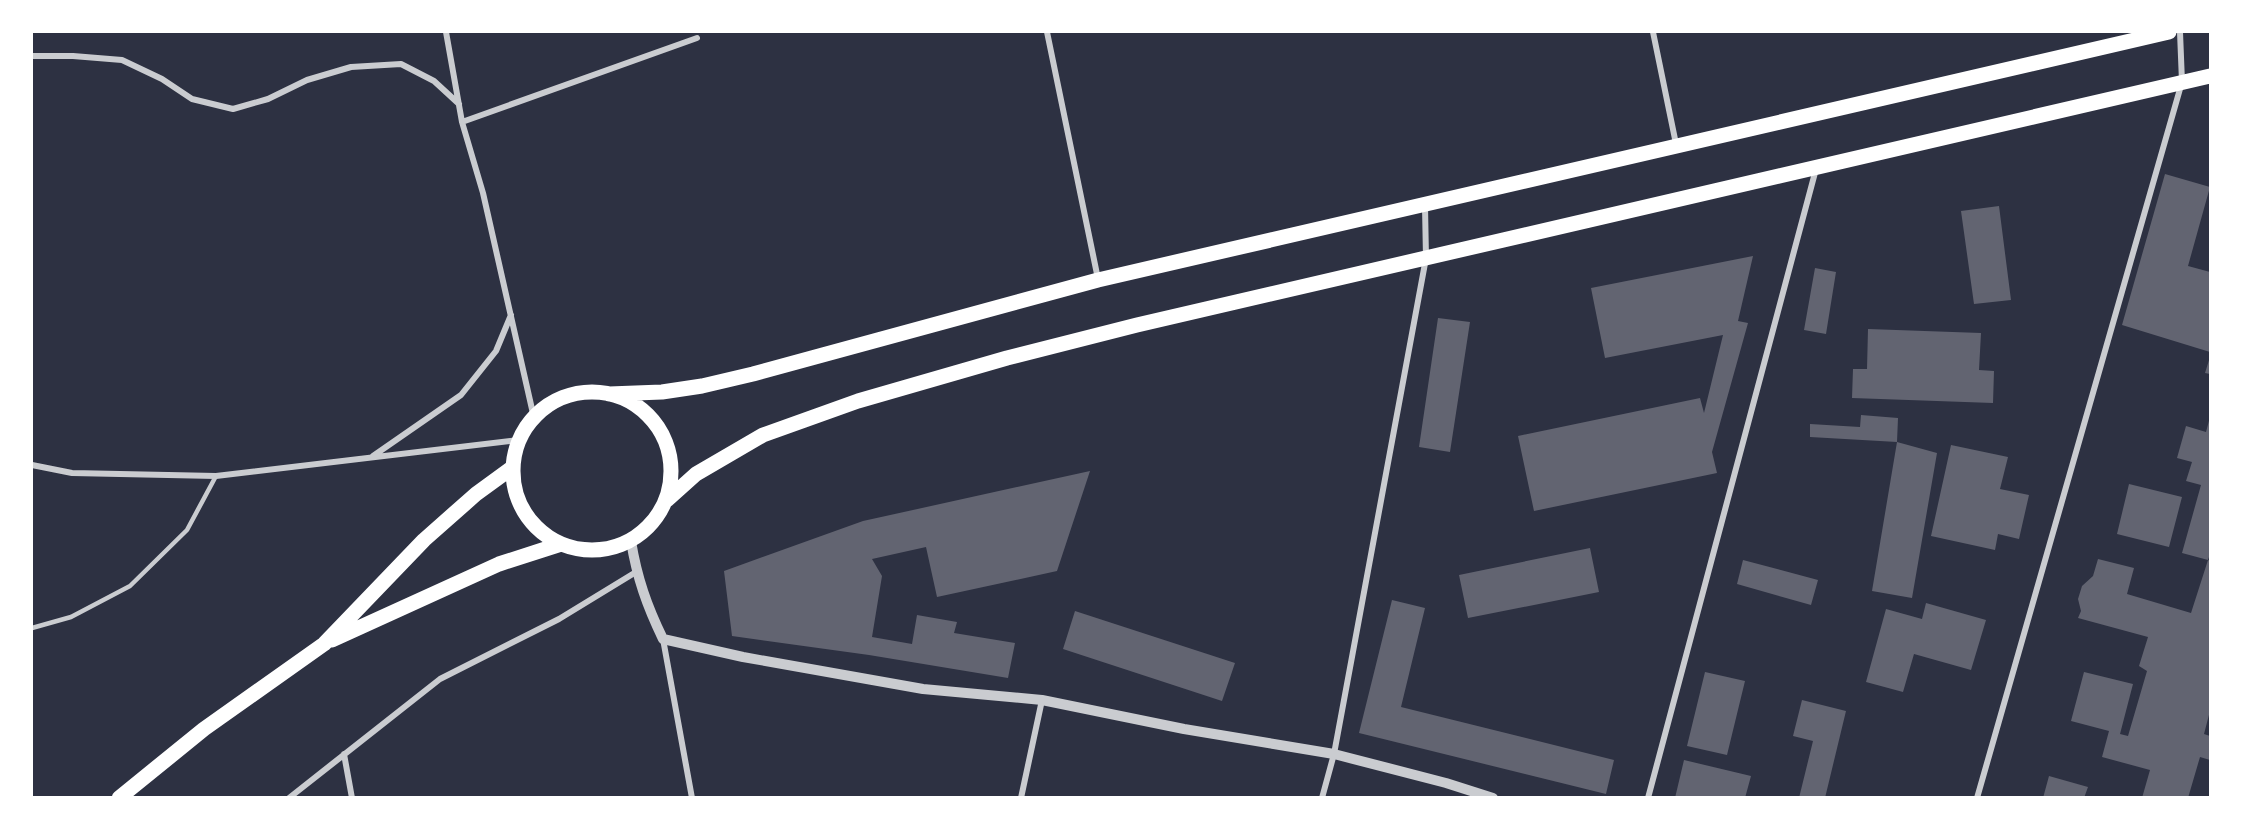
<svg xmlns="http://www.w3.org/2000/svg" width="2242" height="829" font-family="Jost,sans-serif">
  <rect width="100%" height="100%" fill="#2d3142"/>
  <path fill="#626471" d="M2165 174 2210 187 2188 266 2210 272V352L2122 325Z
    M1999 206 2011 300 1974 304 1961 211Z
    M1753 256 1738 321 1748 323 1712 452 1717 473 1534 511 1518 436 1700 398 1704 413 1723 335 1605 358 1591 288Z
    M1815 268 1836 272 1826 334 1804 330Z
    M1438 318 1470 322 1450 452 1419 447Z
    M1868 329 1981 333 1979 370 1994 371 1993 403 1852 398 1853 369H1867Z
    M2210 357V374L2205 373Z
    M1861 415 1898 418 1897 442 1810 437V424L1860 427Z
    M2210 417V554L2208 560 2210 561V711L2204 734 2210 736V760L2200 757 2188 798H2142L2150 770 2102 757 2109 731 2071 721 2084 672 2133 684 2120 734 2128 736 2147 671 2139 666 2148 637 2078 618 2081 611 2078 599 2082 586 2093 576 2098 559 2134 568 2127 594 2191 613 2208 560 2182 553 2201 485 2186 481 2192 462 2177 458 2186 426 2206 432Z
    M1897 442 1937 453 1912 598 1872 591Z
    M1951 445 2008 457 2000 489 2029 495 2019 539 1998 534 1995 550 1931 536Z
    M1090 471 1057 571 937 597 926 547 872 559 882 576 872 637 912 644 917 615 957 622 954 633 1015 643 1008 678 869 655 732 636 724 571 863 521Z
    M2129 484 2182 497 2169 547 2117 534Z
    M1590 548 1599 592 1468 618 1459 575Z
    M1743 560 1818 580 1811 605 1737 584Z
    M1392 600 1425 608 1401 707 1614 760 1606 794 1359 733Z
    M1926 603 1986 620 1971 670 1914 654 1903 692 1866 682 1886 609 1922 619Z
    M1075 611 1235 663 1222 701 1063 649Z
    M1705 672 1745 681 1727 755 1687 746Z
    M1802 700 1846 711 1825 798H1799L1813 741 1793 736Z
    M1684 760 1751 776 1745 798H1675Z
    M2049 776 2088 787 2084 798H2043Z"/>
  <g fill="none" stroke-linecap="round" stroke-linejoin="round">
    <path stroke="#caccd0" stroke-width="4.5" d="M32 628 71 617 130 586 187 530 216 476"/>
    <path stroke="#caccd0" stroke-width="6" d="M446 32 462 122 483 193 534 418
      M1047 32 1098 279
      M1653 32 1676 144
      M32 56H73L122 60 162 79 192 99 233 109 268 99 307 80 351 67 401 64 434 81 459 104
      M462 122 697 38
      M373 456 461 395 496 351 511 315
      M32 465 72 473 216 476 519 440
      M663 639 692 798
      M344 754 352 798
      M289 798 440 679 559 619 636 572
      M1021 798 1042 700
      M1322 798 1334 754 1426 258 1425 206
      M1648 798 1816 169
      M1977 798 2182 82 2180 32"/>
    <path stroke="#caccd0" stroke-width="10" d="M631 541C637 578 647 606 663 639L743 657 923 689 1042 700 1184 729 1334 754 1446 783 1493 798"/>
    <path stroke="#fff" stroke-width="15" d="M513 471a79 79 0 1 1 158 0a79 79 0 1 1-158 0Z
      M609 394 662 392 702 386 753 374 1098 280 2169 32
      M667 500 696 474 763 435 858 401 1007 358 1137 325 2210 76
      M332 640 499 564 561 544
      M119 798 204 729 324 644 424 540 476 494 513 467"/>
  </g>
  <rect width="2242" height="829" fill="none" stroke="#ffffff" stroke-width="66"/>
</svg>
